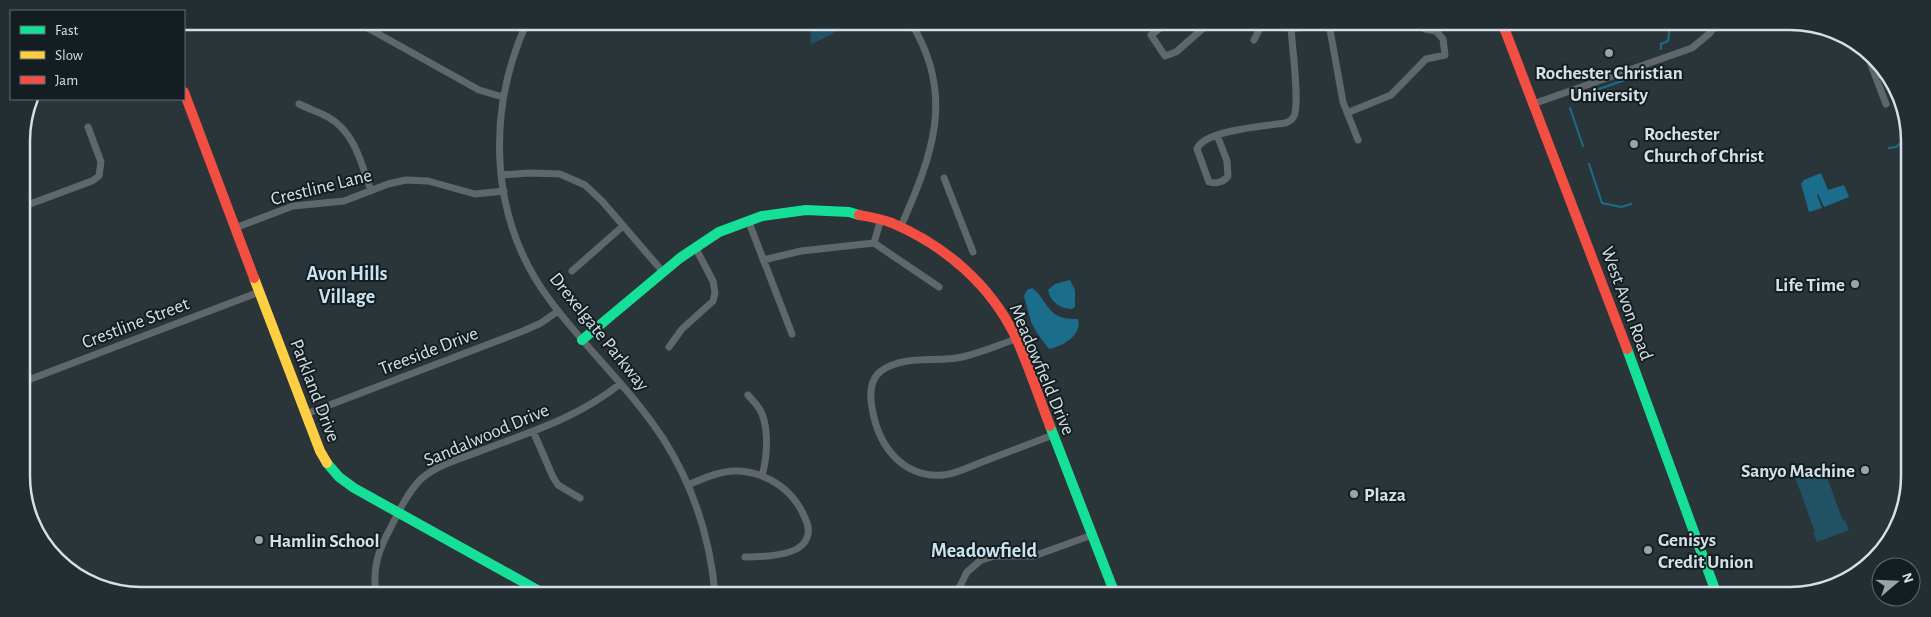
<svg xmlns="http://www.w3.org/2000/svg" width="1931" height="617" font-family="'Alegreya Sans',sans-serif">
  <rect width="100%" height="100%" fill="#2a353a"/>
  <path fill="#205264" d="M814 23H844L831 35 811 44 810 31Z
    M1823 466 1843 521 1845 520 1849 530 1817 542 1813 533 1815 532 1795 477 1800 475 1801 478 1819 471 1818 468Z"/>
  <path fill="#1b6e8b" d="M1821 173 1828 190 1844 185 1849 197 1824 207 1818 194 1817 195 1822 208 1809 212 1801 184 1804 180Z
    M1070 280 1075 290V307L1072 309C1061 309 1050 302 1048 290L1055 284Z
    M1032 288C1044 296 1047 313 1061 317 1066 319 1072 319 1078 319 1082 336 1063 346 1049 349L1037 333 1031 322 1024 296 1027 290Z"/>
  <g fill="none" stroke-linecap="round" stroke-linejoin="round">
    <path stroke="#1b6e8b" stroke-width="2" d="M1661 49V44L1668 41 1670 25
      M1660 68 1662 67
      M1584 94 1637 76
      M1570 108 1583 146
      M1889 148 1896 147 1907 137
      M1589 164 1602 203 1621 207 1631 204"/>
    <path stroke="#5f676b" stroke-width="7" d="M357 22 479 90 503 97
      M527 22C486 112 489 218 549 299 585 348 631 389 664 440 693 486 710 538 715 593
      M1166 24 1151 35 1165 56 1176 52 1208 24
      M1269 24C1286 30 1303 29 1320 24
      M1329 24 1343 102 1358 140
      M1421 24 1425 29 1436 31
      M1254 40 1262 24
      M1867 54 1886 104
      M1876 77 1886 74
      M299 104C309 109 319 112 328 117 355 132 362 165 371 191
      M1533 104 1692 48 1710 33 1716 25
      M1347 113 1391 95 1426 59 1445 55 1443 39 1436 31 1435 24
      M1217 135 1227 161 1228 176C1224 182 1216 184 1209 182L1197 149C1204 130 1266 126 1285 123 1289 122 1292 120 1294 116 1300 103 1292 46 1291 28
      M501 175 530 173 560 174 585 185 602 201 663 272
      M944 178 973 252
      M22 207 92 181 99 176 101 162 88 127
      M748 220 792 334
      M901 226C932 156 956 95 911 23
      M235 228 293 206 344 201 388 184 406 180 428 181 475 194 504 191
      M874 243 881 219
      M763 260 801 251 874 243 939 287
      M572 271 623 226
      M1016 339C998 345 980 353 962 357 936 363 905 354 881 371 868 381 870 400 873 413 880 448 904 478 943 475 956 474 969 467 982 462 1006 453 1029 444 1053 435
      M669 347 682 329 713 301 715 293 713 281 695 247
      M23 382 259 292
      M748 395C753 401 759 406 762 414 769 432 767 458 762 476
      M306 414 523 331 541 323 558 311
      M533 431 553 477 558 485 580 498
      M688 485C704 478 721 470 739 471 769 473 794 491 805 518 809 526 810 535 804 543 794 556 760 557 745 557
      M376 592C372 567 379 549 391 527 399 511 408 492 421 479 438 464 463 458 483 450 533 431 577 418 620 384
      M956 594 967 572 981 560 995 556H1034L1092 535"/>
    <path stroke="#16e098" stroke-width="10" d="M582 340 680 258 719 232 762 216 806 210 849 212 859 215
      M1627 349 1717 595
      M1050 426 1115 594
      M327 463 339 477 354 488 543 593"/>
    <path stroke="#ffcf43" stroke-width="10" d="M254 278 320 451 327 463"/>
    <path stroke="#f24e42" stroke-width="10" d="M1503 25 1627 349
      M184 92 254 278
      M859 215C870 217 882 219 892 223 946 246 992 286 1017 340 1029 368 1039 397 1050 426"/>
  </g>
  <g fill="#98a4aa" stroke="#141e22" stroke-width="2">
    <circle cx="1609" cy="53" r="5"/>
    <circle cx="1634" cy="144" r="5"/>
    <circle cx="1855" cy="284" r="5"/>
    <circle cx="1865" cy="470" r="5"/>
    <circle cx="1354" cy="494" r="5"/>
    <circle cx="259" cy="540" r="5"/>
    <circle cx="1648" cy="550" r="5"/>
  </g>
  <g text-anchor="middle" stroke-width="4" stroke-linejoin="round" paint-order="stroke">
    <g font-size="19" font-weight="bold" fill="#d4e0e6" stroke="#141e22" text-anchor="start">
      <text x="1609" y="79" text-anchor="middle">Rochester Christian<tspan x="1609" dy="22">University</tspan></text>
      <text x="1644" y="140">Rochester<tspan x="1644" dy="22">Church of Christ</tspan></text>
      <text x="1845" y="291" text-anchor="end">Life Time</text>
      <text x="1855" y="477" text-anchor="end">Sanyo Machine</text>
      <text x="1364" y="501">Plaza</text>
      <text x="1658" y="546">Genisys<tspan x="1658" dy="22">Credit Union</tspan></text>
      <text x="269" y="547">Hamlin School</text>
    </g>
    <g font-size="19" fill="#d4e0e6" stroke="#141e22">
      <text transform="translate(321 186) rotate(-14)" y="7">Crestline Lane</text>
      <text transform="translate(1628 303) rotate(70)" y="7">West Avon Road</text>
      <text transform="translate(135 322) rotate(-21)" y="7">Crestline Street</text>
      <text transform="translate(600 331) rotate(51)" y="7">Drexelgate Parkway</text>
      <text transform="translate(428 350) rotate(-21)" y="7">Treeside Drive</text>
      <text transform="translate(1043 369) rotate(67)" y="7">Meadowfield Drive</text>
      <text transform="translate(316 390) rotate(69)" y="7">Parkland Drive</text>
      <text transform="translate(486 434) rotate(-23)" y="7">Sandalwood Drive</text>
    </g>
    <g font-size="20" font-weight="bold" fill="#cae3ee" stroke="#141e22">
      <text x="347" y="280">Avon Hills<tspan x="347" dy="23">Village</tspan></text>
      <text x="984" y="557">Meadowfield</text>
    </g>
  </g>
  <path d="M0 0H1931V617H0ZM141 30H1790A111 111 0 0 1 1901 141V476A111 111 0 0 1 1790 587H141A111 111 0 0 1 30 476V141A111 111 0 0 1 141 30Z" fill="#232e32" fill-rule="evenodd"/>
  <path fill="none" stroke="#d4e0e6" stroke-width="2.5" d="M141 30H1790A111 111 0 0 1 1901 141V476A111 111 0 0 1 1790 587H141A111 111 0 0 1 30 476V141A111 111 0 0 1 141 30Z"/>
  <rect x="10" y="10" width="175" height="90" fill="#141e22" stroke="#616c70"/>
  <rect x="20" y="26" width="25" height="8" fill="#16e098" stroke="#616c70"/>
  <text x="55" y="35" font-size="15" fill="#d4e0e6">Fast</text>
  <rect x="20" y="51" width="25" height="8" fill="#ffcf43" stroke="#616c70"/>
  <text x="55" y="60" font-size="15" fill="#d4e0e6">Slow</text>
  <rect x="20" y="76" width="25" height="8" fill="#f24e42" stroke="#616c70"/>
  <text x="55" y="85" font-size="15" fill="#d4e0e6">Jam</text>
  <g transform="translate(1896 582) rotate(71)"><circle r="24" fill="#141e22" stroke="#616c70"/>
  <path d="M0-4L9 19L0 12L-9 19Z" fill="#98a4aa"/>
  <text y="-8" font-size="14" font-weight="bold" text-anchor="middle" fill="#d4e0e6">N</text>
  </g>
</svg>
